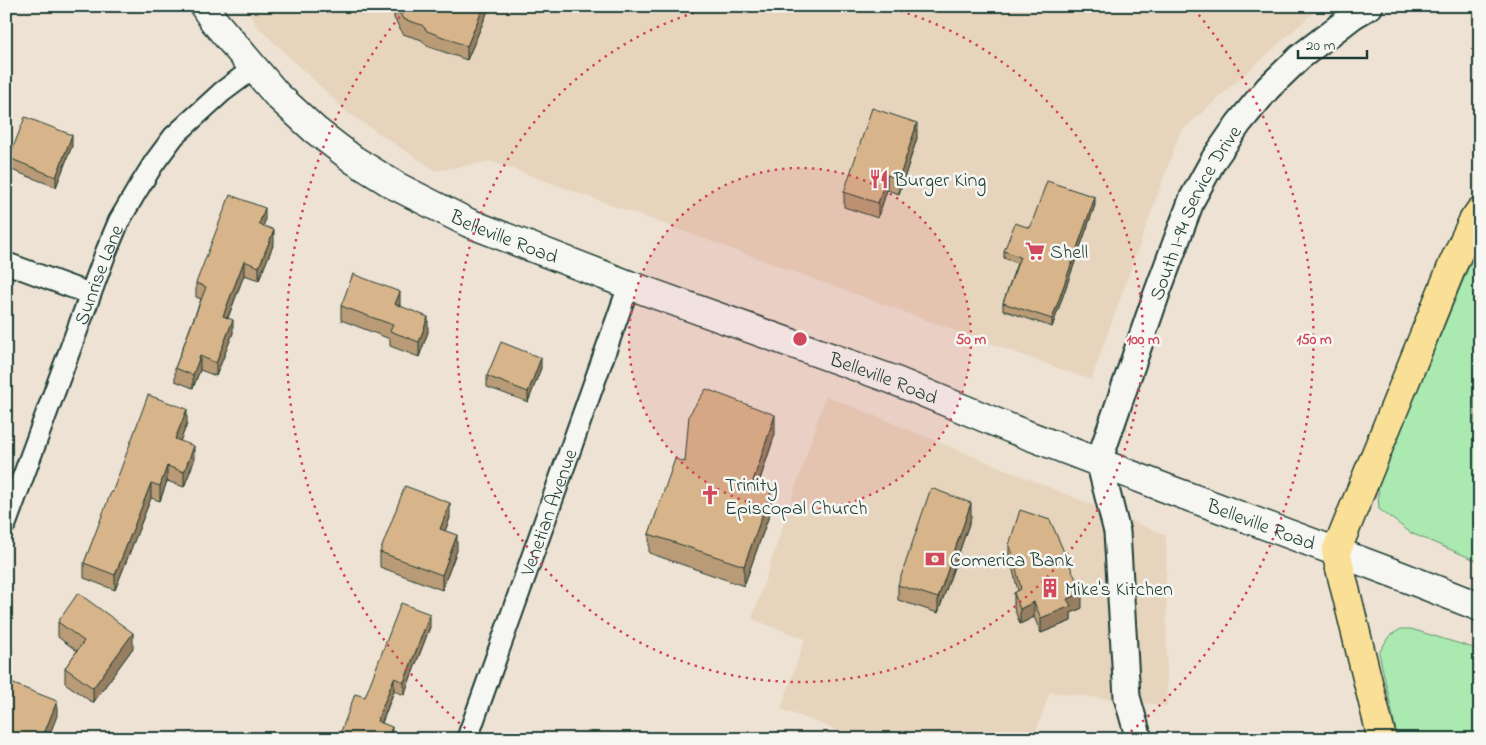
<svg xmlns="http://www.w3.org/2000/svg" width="1486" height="745" font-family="'Indie Flower',sans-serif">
  <rect width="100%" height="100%" fill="#ede2d3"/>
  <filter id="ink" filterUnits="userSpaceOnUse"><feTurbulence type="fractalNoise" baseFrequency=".02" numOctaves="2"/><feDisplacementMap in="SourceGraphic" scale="10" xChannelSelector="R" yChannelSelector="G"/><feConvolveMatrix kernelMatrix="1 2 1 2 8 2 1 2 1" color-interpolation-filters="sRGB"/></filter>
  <g filter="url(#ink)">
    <path fill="#e7d4bd" d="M245 6H1321L1180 132 1091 380 491 161 436 171 348 113 256 25Z
      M826 396 1166 535 1167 706 1050 692 1033 739H861L781 709 805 639 752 619Z"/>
    <path fill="#aae9b0" stroke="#649372" d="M1480 240V342L1474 387 1475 421 1480 445V562L1411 533 1379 509 1378 496 1379 483Z
      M1401 629H1411L1480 650V739H1398L1379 653 1389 636Z"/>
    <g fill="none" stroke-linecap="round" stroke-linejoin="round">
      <defs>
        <g id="minor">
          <path d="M6 263 90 294"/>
          <path id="s1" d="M6 523 106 252 119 221 136 192 154 163 174 136 222 92 254 68"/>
          <path id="s2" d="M467 739 629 285"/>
        </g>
        <g id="tertiary">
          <path id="s3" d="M1139 739 1127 697 1117 532 1099 461 1157 293 1192 199 1214 159 1239 123 1268 88 1300 57 1353 16 1370 6"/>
        </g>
        <g id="secondary">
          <path id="s4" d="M204 6 214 21 278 96 315 130 354 160 396 186 469 223 629 285 891 379 1012 429 1168 489 1396 574 1480 607"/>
        </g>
        <path id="motorway" d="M1382 739 1336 552 1453 264 1473 221 1480 211"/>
      </defs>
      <use href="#minor" stroke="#1f3d34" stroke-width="24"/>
      <use href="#tertiary" stroke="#1f3d34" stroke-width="29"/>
      <use href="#secondary" stroke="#1f3d34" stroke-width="31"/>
      <use href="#motorway" stroke="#1f3d34" stroke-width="31"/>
      <use href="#minor" stroke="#f6f6f2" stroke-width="20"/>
      <use href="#tertiary" stroke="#f6f6f2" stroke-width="25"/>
      <use href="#secondary" stroke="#f6f6f2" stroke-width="28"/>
      <use href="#motorway" stroke="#fadf96" stroke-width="28"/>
    </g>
    <path fill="#ba9b77" stroke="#1f3d34" d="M394 6H490L467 60 427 46 422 40 403 34 394 18Z
      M917 138 899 194 887 190 878 218 844 207V192Z
      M72 146 56 187 9 169V158Z
      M1095 205 1052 327 1003 310V303L1017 263 1004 258V251Z
      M265 221 263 226 274 243 259 280 244 275 228 318 233 333 216 376 200 370 193 388 175 381V368L201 299 196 297V283Z
      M341 306H400L428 332 419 357 390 346V339L341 320Z
      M541 368 528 402 487 387V376Z
      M187 424 180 441 194 461 184 487 167 481 160 501 151 498 115 590 84 578V563L112 493Z
      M775 434 758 486 771 510 744 586 649 553V534L685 462Z
      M450 518 445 531 457 550 442 590 380 567V552Z
      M971 518 938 613 898 600V585Z
      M1009 545 1082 608 1071 613V621L1041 633 1034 617 1020 624 1014 608V593L1018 591 1012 566 1009 560Z
      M58 622 133 648 93 703 65 683V668L77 651 58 637Z
      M430 627 404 695 394 691 382 723 392 739H339V737L365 697Z"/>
    <path fill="#977e61" stroke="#1f3d34" d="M484 6H490L467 60V46Z
      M917 123V138L899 194V179Z
      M72 135V146L56 187V177Z
      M887 175V190L878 218V203Z
      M1095 197V205L1052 327V319Z
      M265 208V221L259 238V224Z
      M274 230V243L259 280V267Z
      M244 261V275L223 330V316Z
      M400 292V307L395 304Z
      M428 317V332L419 357V342Z
      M233 320V333L216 376V363Z
      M200 356V370L193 388V375Z
      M541 358V368L528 402V392Z
      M187 409V424L175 454V439Z
      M775 415V434L752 503V484Z
      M194 446V461L184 487V472Z
      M167 466V481L160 501V486Z
      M151 483V498L115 590V575Z
      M771 491V510L744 586V566Z
      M450 503V518L440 544V529Z
      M971 503V518L938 613V598Z
      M457 535V550L442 590V575Z
      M1082 593V608L1071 613V621L1041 633V618L1067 599Z
      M1034 602V617L1020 624V609Z
      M430 614V627L404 695V682Z
      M133 633V648L93 703V688Z
      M394 678V691L377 734V721Z
      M57 701V716L48 739H42Z
      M392 727V739H387Z"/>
    <path fill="#d8b48a" stroke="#1f3d34" d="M396 6H484L467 46 427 31 422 25 403 19Z
      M872 108 917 123 899 179 887 175 878 203 844 192Z
      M25 117 72 135 56 177 9 158Z
      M1047 181 1095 197 1052 319 1003 303 1020 257 1004 251 1015 223 1030 228Z
      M230 195 265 208 259 224 274 230 259 267 244 261 223 316 233 320 216 363 200 356 193 375 175 368 206 287 196 283Z
      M353 274 400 292 395 304 428 317 419 342 390 331 393 325 341 306Z
      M501 342 541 358 528 392 487 376Z
      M706 389 775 415 752 484 771 491 744 566 649 534 675 459 685 462 689 415Z
      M148 395 187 409 175 439 194 446 184 472 167 466 160 486 151 483 115 575 84 563 111 492 112 493Z
      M405 486 450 503 440 529 457 535 442 575 380 552Z
      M931 488 971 503 938 598 898 585Z
      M1020 510 1050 520 1082 593 1067 599 1071 606 1041 618 1034 602 1020 609 1014 593 1021 589 1012 551 1009 545Z
      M78 593 133 633 93 688 65 668 84 641 58 622Z
      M401 603 430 614 404 682 394 678 377 721 392 727 387 739H344L339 737 355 694 365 697Z
      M6 681 57 701 42 739H6Z"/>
  </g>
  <circle cx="800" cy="339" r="171" fill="#d1495b" fill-opacity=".12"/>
  <g fill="none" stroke="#d1495b" stroke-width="2.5" stroke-dasharray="2.5 5">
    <circle cx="800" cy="339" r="171"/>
    <path d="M886 7A343 343 0 1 1 714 7"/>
    <path d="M477 738A514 514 0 0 1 406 9M1194 9A514 514 0 0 1 1123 738"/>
  </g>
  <defs>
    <symbol id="restaurant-bare" viewBox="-9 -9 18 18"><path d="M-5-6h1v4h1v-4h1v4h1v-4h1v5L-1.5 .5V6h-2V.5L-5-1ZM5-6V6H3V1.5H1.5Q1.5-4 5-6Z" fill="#d1495b" stroke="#f6f6f2" stroke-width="2.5" paint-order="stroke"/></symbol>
    <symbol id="supermarket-bare" viewBox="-9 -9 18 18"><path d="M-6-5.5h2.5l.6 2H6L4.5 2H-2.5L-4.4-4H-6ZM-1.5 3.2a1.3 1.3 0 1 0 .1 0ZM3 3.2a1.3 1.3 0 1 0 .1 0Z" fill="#d1495b" stroke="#f6f6f2" stroke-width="2.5" paint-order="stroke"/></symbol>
    <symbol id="church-bare" viewBox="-9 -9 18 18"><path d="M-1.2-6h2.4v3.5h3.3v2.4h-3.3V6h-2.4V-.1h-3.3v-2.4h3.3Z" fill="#d1495b" stroke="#f6f6f2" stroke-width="2.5" paint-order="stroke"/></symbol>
    <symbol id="bank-bare" viewBox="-9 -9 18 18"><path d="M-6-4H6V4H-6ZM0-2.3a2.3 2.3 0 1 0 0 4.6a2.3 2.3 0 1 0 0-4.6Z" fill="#d1495b" stroke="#f6f6f2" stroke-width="2.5" paint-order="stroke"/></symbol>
    <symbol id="building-bare" viewBox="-9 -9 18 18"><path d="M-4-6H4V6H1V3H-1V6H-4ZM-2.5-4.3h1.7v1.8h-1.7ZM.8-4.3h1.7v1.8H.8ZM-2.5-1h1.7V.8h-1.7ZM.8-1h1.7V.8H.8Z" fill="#d1495b" stroke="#f6f6f2" stroke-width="2.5" paint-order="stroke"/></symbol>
  </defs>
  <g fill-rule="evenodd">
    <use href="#restaurant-bare" x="865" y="165" width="28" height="28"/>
    <use href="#supermarket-bare" x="1021" y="237" width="28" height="28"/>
    <use href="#church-bare" x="696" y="481" width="28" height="28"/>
    <use href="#bank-bare" x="921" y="545" width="28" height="28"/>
    <use href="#building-bare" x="1036" y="574" width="28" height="28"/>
  </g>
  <g text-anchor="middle" stroke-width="5" stroke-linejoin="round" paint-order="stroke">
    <g font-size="20" fill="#1f3d34" stroke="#f6f6f2" text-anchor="start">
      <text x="894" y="186">Burger King</text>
      <text x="1050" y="258">Shell</text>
      <text x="725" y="491">Trinity<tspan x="725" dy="23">Episcopal Church</tspan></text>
      <text x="950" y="566">Comerica Bank</text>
      <text x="1065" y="595">Mike's Kitchen</text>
    </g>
    <g font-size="20" fill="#1f3d34" stroke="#f6f6f2">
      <text dy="7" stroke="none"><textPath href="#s3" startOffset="549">South I-94 Service Drive</textPath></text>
      <text dy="7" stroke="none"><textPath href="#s4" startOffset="385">Belleville Road</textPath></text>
      <text dy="7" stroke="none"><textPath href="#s1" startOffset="265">Sunrise Lane</textPath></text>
      <text dy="7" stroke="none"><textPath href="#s4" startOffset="790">Belleville Road</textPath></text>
      <text dy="7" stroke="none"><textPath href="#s2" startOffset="241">Venetian Avenue</textPath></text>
      <text dy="7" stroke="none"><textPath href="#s4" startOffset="1195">Belleville Road</textPath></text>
    </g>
  </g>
  <circle cx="800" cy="339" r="8" fill="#d1495b" stroke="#f6f6f2" stroke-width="2.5"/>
  <g font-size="15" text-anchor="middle" font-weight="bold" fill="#d1495b" stroke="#f6f6f2" stroke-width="5" stroke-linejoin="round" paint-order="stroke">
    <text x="971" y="344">50 m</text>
    <text x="1143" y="344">100 m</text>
    <text x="1314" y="344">150 m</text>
  </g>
  <rect width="1486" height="745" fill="none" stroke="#f6f6f2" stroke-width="25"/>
  <rect x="12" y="12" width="1461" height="720" fill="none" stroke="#1f3d34" stroke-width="2" filter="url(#ink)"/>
  <path d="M1298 50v8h69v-8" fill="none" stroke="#1f3d34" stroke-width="2.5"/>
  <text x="1306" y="50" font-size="15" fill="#1f3d34" stroke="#f6f6f2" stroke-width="4" paint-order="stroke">20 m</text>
</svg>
